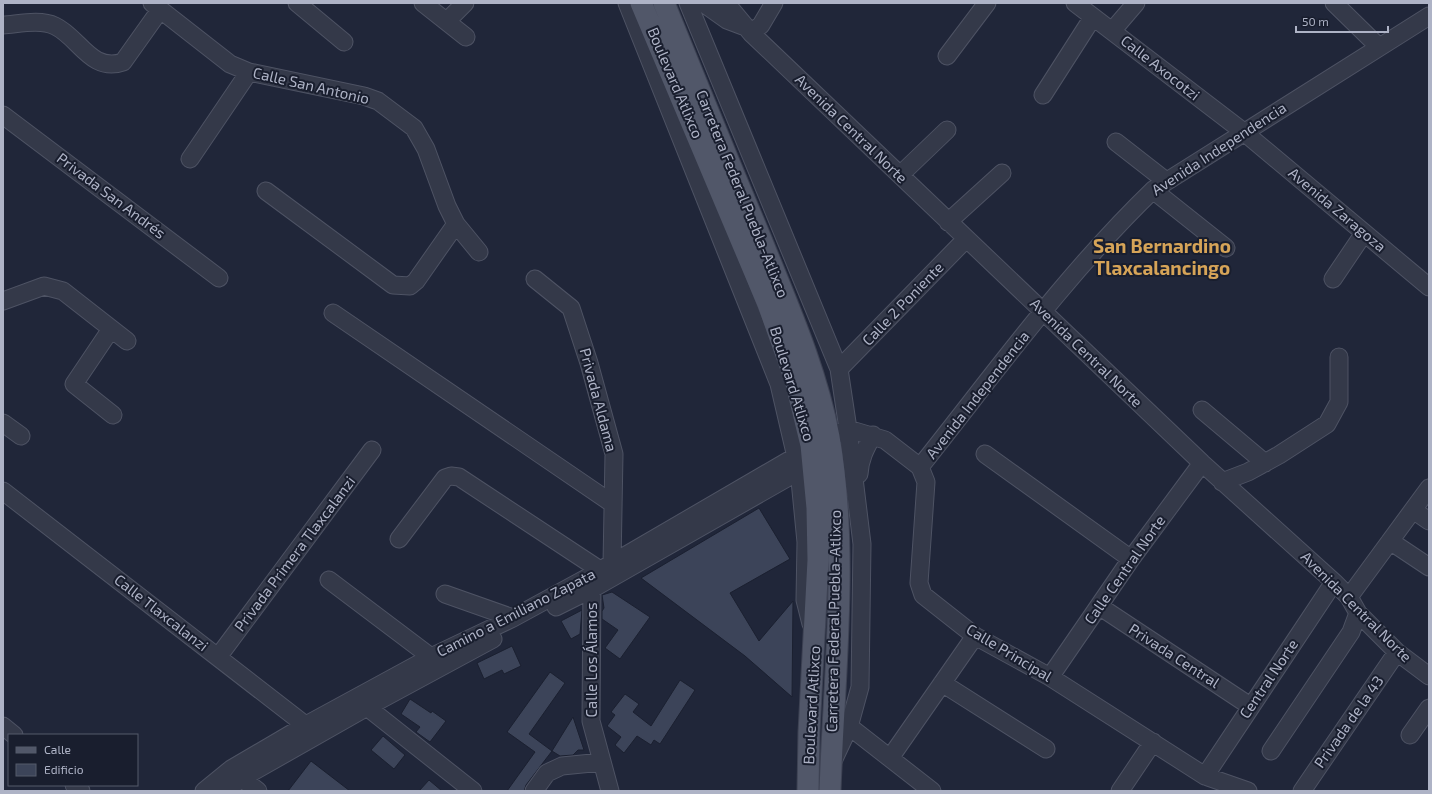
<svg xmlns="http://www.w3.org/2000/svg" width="1432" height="794" font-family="'Exo 2',sans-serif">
  <rect width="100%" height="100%" fill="#202639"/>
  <path fill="#3c4459" stroke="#1b2030" d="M759 508 790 559 730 593 759 641 793 601 792 697 745 656 641 578Z
    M612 592 650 617 620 659 605 648 618 630 602 619V611L604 608 602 595Z
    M582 610 580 634 571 639 561 621Z
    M512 646 521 666 504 674 502 670 484 679 477 663Z
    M550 672 565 683 529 734 552 751 526 785 524 791H507L535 752 507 732Z
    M680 680 695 690 660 744 654 740 651 745 637 736 624 753 615 745 621 737 607 726 615 715 611 712 625 694 639 704 633 712 651 726Z
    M410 699 431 713 432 711 446 721 430 742 416 732 420 727 401 714Z
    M573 717 584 750H578L573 755 560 756 552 751Z
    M383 736 405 755 394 769 371 750Z
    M311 761 350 791H288Z
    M429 780 442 791H419Z"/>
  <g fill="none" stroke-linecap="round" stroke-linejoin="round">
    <defs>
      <path id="minor" d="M152 3 230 64 249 72 364 96 378 101 414 128 426 149 447 206 456 224 479 252
        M297 3 344 42
        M423 3 466 37
        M627 3 779 384 799 470 806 542 805 600 811 624
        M688 3 839 369 848 429 862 544 860 687 849 727 833 761
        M703 3 727 20 743 26
        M726 3 751 33 1202 463 1334 582 1349 597 1358 613 1397 652 1429 676
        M1075 3 1245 133 1429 287
        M1334 3 1379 47
        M447 21 465 3
        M3 25C19 24 40 19 55 26 79 37 91 73 123 62L160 10
        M1112 31 1136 3
        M751 33 761 25 774 3
        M947 56 987 3
        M1043 95 1093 17
        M3 115 219 278
        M1116 142 1166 181
        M190 159 249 72
        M900 175 947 130
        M1153 190 1226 248
        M266 191 393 285 410 286 416 281 456 224
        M948 222 1002 173
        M535 279 571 308 589 363 614 454 612 564
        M1333 279 1364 233
        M3 301 44 286 63 291 127 341
        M333 313 613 504
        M111 329 74 384 113 415
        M839 369 966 239
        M1202 410 1265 463
        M3 423 21 436
        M985 454 1131 559
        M920 467C995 373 1066 274 1153 190L1429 16
        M859 474C860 459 865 449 873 435
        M1222 482 1248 472 1279 455 1327 424 1339 402V357
        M3 491 313 731
        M1413 510 1429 521
        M399 539 445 478 451 476 459 477 600 570
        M1390 541 1429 567
        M329 580 431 657 435 665
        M592 580 591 721 610 791
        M445 594 513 618
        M1349 597 1429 488
        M1099 606 1250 706
        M556 607 592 589 822 458
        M218 657 372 450
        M1050 677 1131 559 1202 463
        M942 683 1046 749
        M367 707 473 791
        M841 720 932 791
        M3 726 14 735
        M1410 735 1429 708
        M1271 751 1351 632 1358 613
        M890 758 975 636
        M234 772 258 791
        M1205 776 1334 582
        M74 785 81 791
        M204 791 231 769 306 725 431 657 513 618 592 575 829 437 848 429 885 440 920 467 926 482 919 583 923 595 975 636 1050 677 1205 776 1248 791
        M225 791 242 778 367 707 493 639
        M534 791 547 773 562 766 602 762
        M1120 791 1153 742
        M1302 791 1397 652"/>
      <path id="major" d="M641 3 768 304 795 380 811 445 817 508 818 560 809 732 808 791
        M664 3C696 82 728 161 761 239 787 304 816 368 829 437 849 552 834 675 830 791"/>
    </defs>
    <use href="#minor" stroke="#4e5364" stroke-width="19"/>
    <use href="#major" stroke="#3d4253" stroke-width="23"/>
    <use href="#minor" stroke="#343949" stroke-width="17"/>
    <use href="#major" stroke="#515769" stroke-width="21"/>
  </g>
  <g text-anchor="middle" stroke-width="4" stroke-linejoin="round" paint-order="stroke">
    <g font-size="15" fill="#aeb3c6" stroke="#191e2e">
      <text transform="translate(1160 68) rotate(38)" y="5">Calle Axocotzi</text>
      <text transform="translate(675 83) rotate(67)" y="5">Boulevard Atlixco</text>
      <text transform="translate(311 86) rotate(13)" y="5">Calle San Antonio</text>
      <text transform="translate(851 129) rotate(44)" y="5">Avenida Central Norte</text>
      <text transform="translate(1219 149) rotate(-33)" y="5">Avenida Independencia</text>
      <text transform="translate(742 194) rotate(68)" y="5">Carretera Federal Puebla-Atlixco</text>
      <text transform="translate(111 196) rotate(37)" y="5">Privada San Andrés</text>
      <text transform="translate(1337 210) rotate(40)" y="5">Avenida Zaragoza</text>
      <text transform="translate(903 304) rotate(-46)" y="5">Calle 2 Poniente</text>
      <text transform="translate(1086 353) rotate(44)" y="5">Avenida Central Norte</text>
      <text transform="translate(792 384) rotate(73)" y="5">Boulevard Atlixco</text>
      <text transform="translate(978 395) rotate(-52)" y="5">Avenida Independencia</text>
      <text transform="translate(598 400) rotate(75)" y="5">Privada Aldama</text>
      <text transform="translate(295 554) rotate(-53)" y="5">Privada Primera Tlaxcalanzi</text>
      <text transform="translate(1125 570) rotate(-55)" y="5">Calle Central Norte</text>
      <text transform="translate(1356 607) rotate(45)" y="5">Avenida Central Norte</text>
      <text transform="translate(161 613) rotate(38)" y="5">Calle Tlaxcalanzi</text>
      <text transform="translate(516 613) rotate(-27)" y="5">Camino a Emiliano Zapata</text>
      <text transform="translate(834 621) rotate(-89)" y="5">Carretera Federal Puebla-Atlixco</text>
      <text transform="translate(1009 653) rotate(31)" y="5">Calle Principal</text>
      <text transform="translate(1174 656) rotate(33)" y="5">Privada Central</text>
      <text transform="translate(592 660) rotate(-90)" y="5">Calle Los Álamos</text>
      <text transform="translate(1269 679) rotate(-56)" y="5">Central Norte</text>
      <text transform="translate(812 705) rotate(-87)" y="5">Boulevard Atlixco</text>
      <text transform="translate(1349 722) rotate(-55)" y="5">Privada de la 43</text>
    </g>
    <g font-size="19" font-weight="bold" fill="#d6a458" stroke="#191e2e">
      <text x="1162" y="253">San Bernardino<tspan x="1162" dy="22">Tlaxcalancingo</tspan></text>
    </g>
  </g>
  <rect width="1432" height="794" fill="none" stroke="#aeb3c6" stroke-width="8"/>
  <rect x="8" y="734" width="130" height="52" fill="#191e2e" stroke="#555a6b"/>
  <rect x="16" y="747" width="20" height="6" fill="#515769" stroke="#555a6b"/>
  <text x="44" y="754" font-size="12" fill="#aeb3c6">Calle</text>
  <rect x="16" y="764" width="20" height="12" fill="#3c4459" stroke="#555a6b"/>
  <text x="44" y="774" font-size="12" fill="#aeb3c6">Edificio</text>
  <path d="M1296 26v6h92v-6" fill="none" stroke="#aeb3c6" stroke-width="2"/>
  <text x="1302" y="26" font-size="12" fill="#aeb3c6" stroke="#191e2e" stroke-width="3" paint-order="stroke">50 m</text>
</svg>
